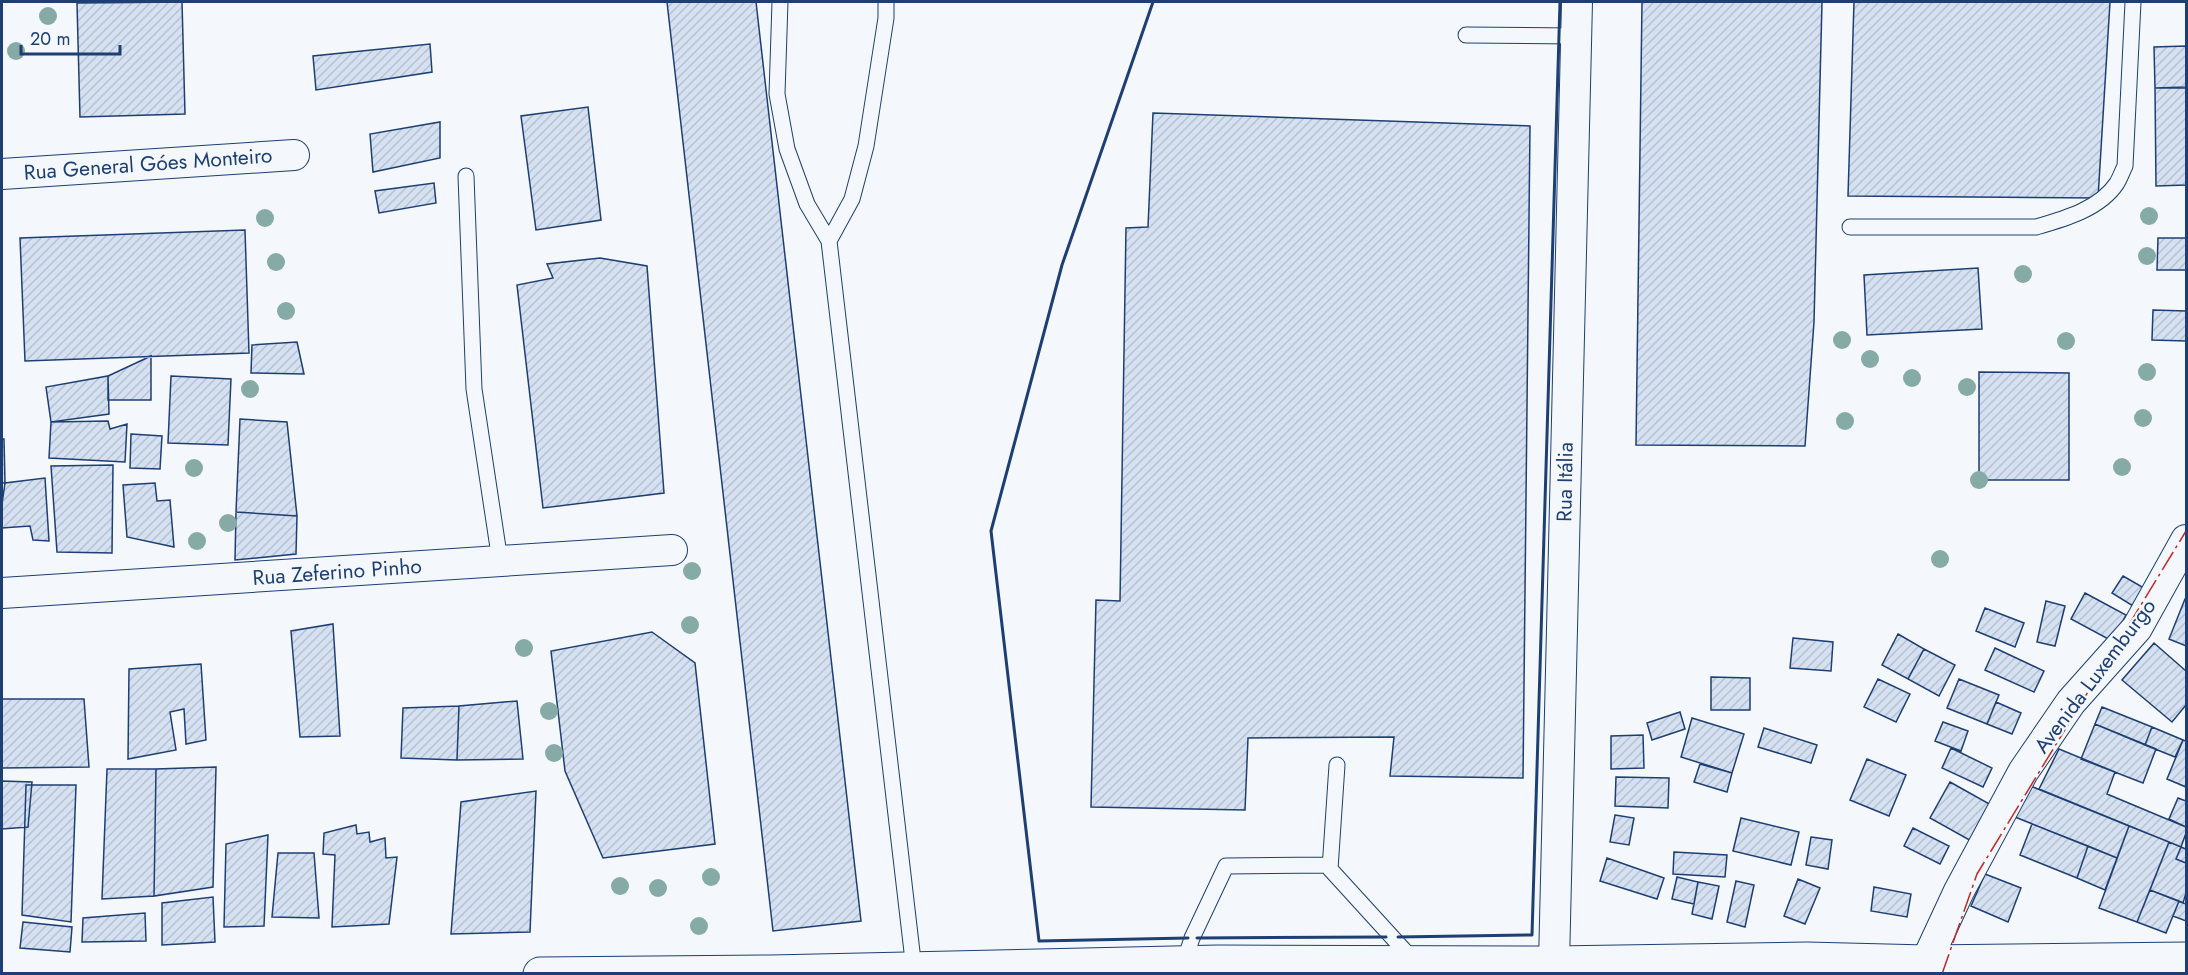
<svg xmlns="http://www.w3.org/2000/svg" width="2188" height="975" font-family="Jost,sans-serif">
  <defs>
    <pattern id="building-hatch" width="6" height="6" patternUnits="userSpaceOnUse" patternTransform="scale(1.5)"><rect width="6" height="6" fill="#d5e0f0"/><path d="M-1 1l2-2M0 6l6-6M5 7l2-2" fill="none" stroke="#b6c1d1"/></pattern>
  </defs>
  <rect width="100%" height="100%" fill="#f4f7fb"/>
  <path fill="url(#building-hatch)" stroke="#1d3f73" stroke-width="1.5" d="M182 2 185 114 80 117 77 3Z
    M667 2H756L861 921 773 931Z
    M1642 2H1822L1814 322 1805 446 1636 445Z
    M1854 2H2110L2098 198 1848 196Z
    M430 44 432 72 316 90 313 56Z
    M2186 46V87L2155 88 2154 47Z
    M2155 88H2186V185L2156 186Z
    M588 107 601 220 536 230 521 116Z
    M1153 113 1530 126 1523 778 1390 776 1394 737 1248 738 1245 810 1091 807 1096 600 1120 601 1126 228 1148 227Z
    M440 122V158L373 172 370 134Z
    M434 183 436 203 379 213 375 191Z
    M245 230 249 353 25 361 20 238Z
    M2158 238H2186V270H2157Z
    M600 258 647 266 664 493 543 508 517 285 553 278 547 264Z
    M1978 268 1982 329 1867 335 1864 275Z
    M2153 310 2186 311V341L2152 340Z
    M297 342 304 374 251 373 252 345Z
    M151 356V400H108V376Z
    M1979 372 2069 373V480H1979Z
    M108 376 109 414 51 422 46 387Z
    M171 376 231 379 228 445 168 443Z
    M240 419 287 422 297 516 236 512Z
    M108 421 110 429 127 424 125 462 49 458 51 422Z
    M131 434 162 436 160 469 130 468Z
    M2 439H4L5 483H2Z
    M113 465 112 553 57 552 51 466Z
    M45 478 49 541 33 540 30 526 2 528V504L5 483Z
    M155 483 157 501 170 500 174 547 127 537 123 485Z
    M236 512 297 516 296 554 235 560Z
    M2123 576 2144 588 2133 606 2112 593Z
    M2085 593 2126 615 2112 641 2071 619Z
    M2185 599H2186V646L2169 639Z
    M2046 601 2065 606 2055 646 2037 642Z
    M1985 608 2024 623 2015 647 1976 631Z
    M333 624 340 736 300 737 291 631Z
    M652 632 695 663 715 844 603 858 565 771 551 651Z
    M1898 634 1924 649 1908 679 1882 665Z
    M1793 638 1833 642 1831 671 1790 668Z
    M2154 643 2186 671V705L2172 722 2122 680Z
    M1995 648 2044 671 2034 692 1985 670Z
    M1924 649 1955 665 1939 696 1908 679Z
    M201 664 206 740 186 744 184 709 170 712 176 750 128 759 129 669Z
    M1711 677 1750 678V710H1711Z
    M1878 679 1910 694 1896 722 1864 707Z
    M1959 679 1999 695 1987 724 1947 708Z
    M2 699H84L89 767 2 768Z
    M517 701 523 759 457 760 459 706Z
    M1996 702 2021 713 2012 734 1987 724Z
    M459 706 457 760 401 758 403 708Z
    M2102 707 2152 727 2145 745 2095 724Z
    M1680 712 1685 729 1652 740 1647 723Z
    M1692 718 1744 734 1732 773 1681 757Z
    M1943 722 1968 731 1961 751 1935 741Z
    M2095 724 2156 749 2143 783 2081 759Z
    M2152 727 2183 740 2175 757 2145 745Z
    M1764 728 1817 745 1811 763 1758 747Z
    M1643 735 1644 768 1611 769V736Z
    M2183 740 2186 741V787L2167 779Z
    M1951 748 1992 768 1983 787 1942 768Z
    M2059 749 2115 772 2107 794 2186 827V833L2181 847 2039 789Z
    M1867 759 1906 775 1889 816 1850 800Z
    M1700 764 1732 773 1727 792 1694 782Z
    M216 767 213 887 154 896 156 769Z
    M107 769H156L154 896 102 899Z
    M1616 777 1669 778 1668 808 1615 806Z
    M2 781 32 782 28 827 2 829Z
    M1950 782 1993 806 1973 842 1930 818Z
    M26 785H76L71 922 22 915Z
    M2028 785 2129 826 2117 858 2015 817Z
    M536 791 530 932 451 934 461 802Z
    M2178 798 2186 801V827L2169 819Z
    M1615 815 1634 818 1629 845 1610 842Z
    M1741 818 1799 832 1791 865 1733 851Z
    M2032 824 2088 846 2077 878 2020 855Z
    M356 825 357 834 369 832 370 842 385 838 386 858 397 857 389 924 332 927 335 855 323 854 324 833Z
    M2129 826 2169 842 2137 922 2099 908Z
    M1913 828 1949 846 1940 864 1904 846Z
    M268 835 264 926 224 927 226 844Z
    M1811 837 1832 840 1828 869 1806 865Z
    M2169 842 2181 847 2176 859 2186 863V893L2183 903 2150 890Z
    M2088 846 2117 858 2105 890 2077 878Z
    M2181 847 2186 849V863L2176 859Z
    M1674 852 1727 855 1725 877 1673 874Z
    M278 853H314L319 918 272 917Z
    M1607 858 1664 878 1657 899 1600 881Z
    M1985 874 2021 888 2008 922 1971 906Z
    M1677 877 1698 882 1694 904 1672 899Z
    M1798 879 1820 888 1805 924 1784 916Z
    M1736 881 1754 885 1745 927 1727 922Z
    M1698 882 1719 886 1712 919 1692 914Z
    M1874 887 1911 894 1907 917 1871 911Z
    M2150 890 2179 901 2166 933 2137 922Z
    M213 897 215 942 162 945V903Z
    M2179 901 2186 904V921L2173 916Z
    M145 913 146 941 82 942 83 918Z
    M23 922 72 927 70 952 20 948Z"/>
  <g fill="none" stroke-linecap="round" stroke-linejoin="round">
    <defs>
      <path id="lane" d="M780 2 777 94 787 149 807 204 829 241 914 969
        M1466 35 1576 36
        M466 176 474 389 500 561
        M1850 227H2036C2064 219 2100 209 2117 183 2120 178 2122 172 2125 166L2133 2
        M829 241 852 199 866 146 886 18V2
        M1337 765 1330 869 1413 960
        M1184 963 1192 938 1226 866 1330 865"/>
      <path id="street" d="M2 174 294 155
        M2 593 672 550
        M1554 963 1577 2
        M1923 974 1926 962 1959 891 2023 772 2071 702 2137 628 2186 540"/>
      <path id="secondary" d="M540 974 771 972 1218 962 1554 963 1807 959 1926 962 2186 959"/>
    </defs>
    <use href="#lane" stroke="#1d3f73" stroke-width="17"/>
    <use href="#street" stroke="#1d3f73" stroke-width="32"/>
    <use href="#secondary" stroke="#1d3f73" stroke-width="35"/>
    <use href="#lane" stroke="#f4f7fb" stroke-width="15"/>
    <use href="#street" stroke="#f4f7fb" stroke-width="30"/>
    <use href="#secondary" stroke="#f4f7fb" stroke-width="33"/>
    <path stroke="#1d3f73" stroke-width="3" d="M1153 2 1062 265 991 531 1039 941 1188 938
      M1398 937 1532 935 1560 2
      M1197 938 1386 937"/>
    <path stroke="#c62828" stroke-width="1.5" stroke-dasharray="21 4.5 3 4.5" stroke-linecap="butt" d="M1942 974 1977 874 2186 531"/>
  </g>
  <g fill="#86aba6">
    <circle cx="48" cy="16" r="9"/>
    <circle cx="16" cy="51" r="9"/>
    <circle cx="2149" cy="216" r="9"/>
    <circle cx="265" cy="218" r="9"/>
    <circle cx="2147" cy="256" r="9"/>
    <circle cx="276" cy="262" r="9"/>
    <circle cx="2023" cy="274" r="9"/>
    <circle cx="286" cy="311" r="9"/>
    <circle cx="1842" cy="340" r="9"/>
    <circle cx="2066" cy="341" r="9"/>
    <circle cx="1870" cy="359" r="9"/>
    <circle cx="2147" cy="372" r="9"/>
    <circle cx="1912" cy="378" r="9"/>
    <circle cx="1967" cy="387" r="9"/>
    <circle cx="250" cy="389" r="9"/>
    <circle cx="2143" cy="418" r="9"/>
    <circle cx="1845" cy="421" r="9"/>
    <circle cx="2122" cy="467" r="9"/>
    <circle cx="194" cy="468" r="9"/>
    <circle cx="1979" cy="480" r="9"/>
    <circle cx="228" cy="523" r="9"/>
    <circle cx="197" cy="541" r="9"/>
    <circle cx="1940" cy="559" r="9"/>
    <circle cx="692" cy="571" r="9"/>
    <circle cx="690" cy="625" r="9"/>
    <circle cx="524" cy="648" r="9"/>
    <circle cx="549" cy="711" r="9"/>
    <circle cx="554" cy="753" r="9"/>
    <circle cx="711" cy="877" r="9"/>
    <circle cx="620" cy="886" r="9"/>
    <circle cx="658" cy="888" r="9"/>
    <circle cx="699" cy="926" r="9"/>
  </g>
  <g text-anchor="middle" stroke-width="4.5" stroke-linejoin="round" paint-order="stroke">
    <g font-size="21" fill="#1d3f73" stroke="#f4f7fb">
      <text transform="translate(148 164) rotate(-4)" y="7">Rua General Góes Monteiro</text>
      <text transform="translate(1565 482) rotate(-89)" y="7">Rua Itália</text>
      <text transform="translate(337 572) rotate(-4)" y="7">Rua Zeferino Pinho</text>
      <text transform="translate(2095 676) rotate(-53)" y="7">Avenida Luxemburgo</text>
    </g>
  </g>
  <rect width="2188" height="975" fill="none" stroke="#1d3f73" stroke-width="6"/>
  <path d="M21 45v9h99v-9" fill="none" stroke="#1d3f73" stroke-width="3"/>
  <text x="30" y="45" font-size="18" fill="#1d3f73" stroke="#f4f7fb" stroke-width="4.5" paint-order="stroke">20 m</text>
</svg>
